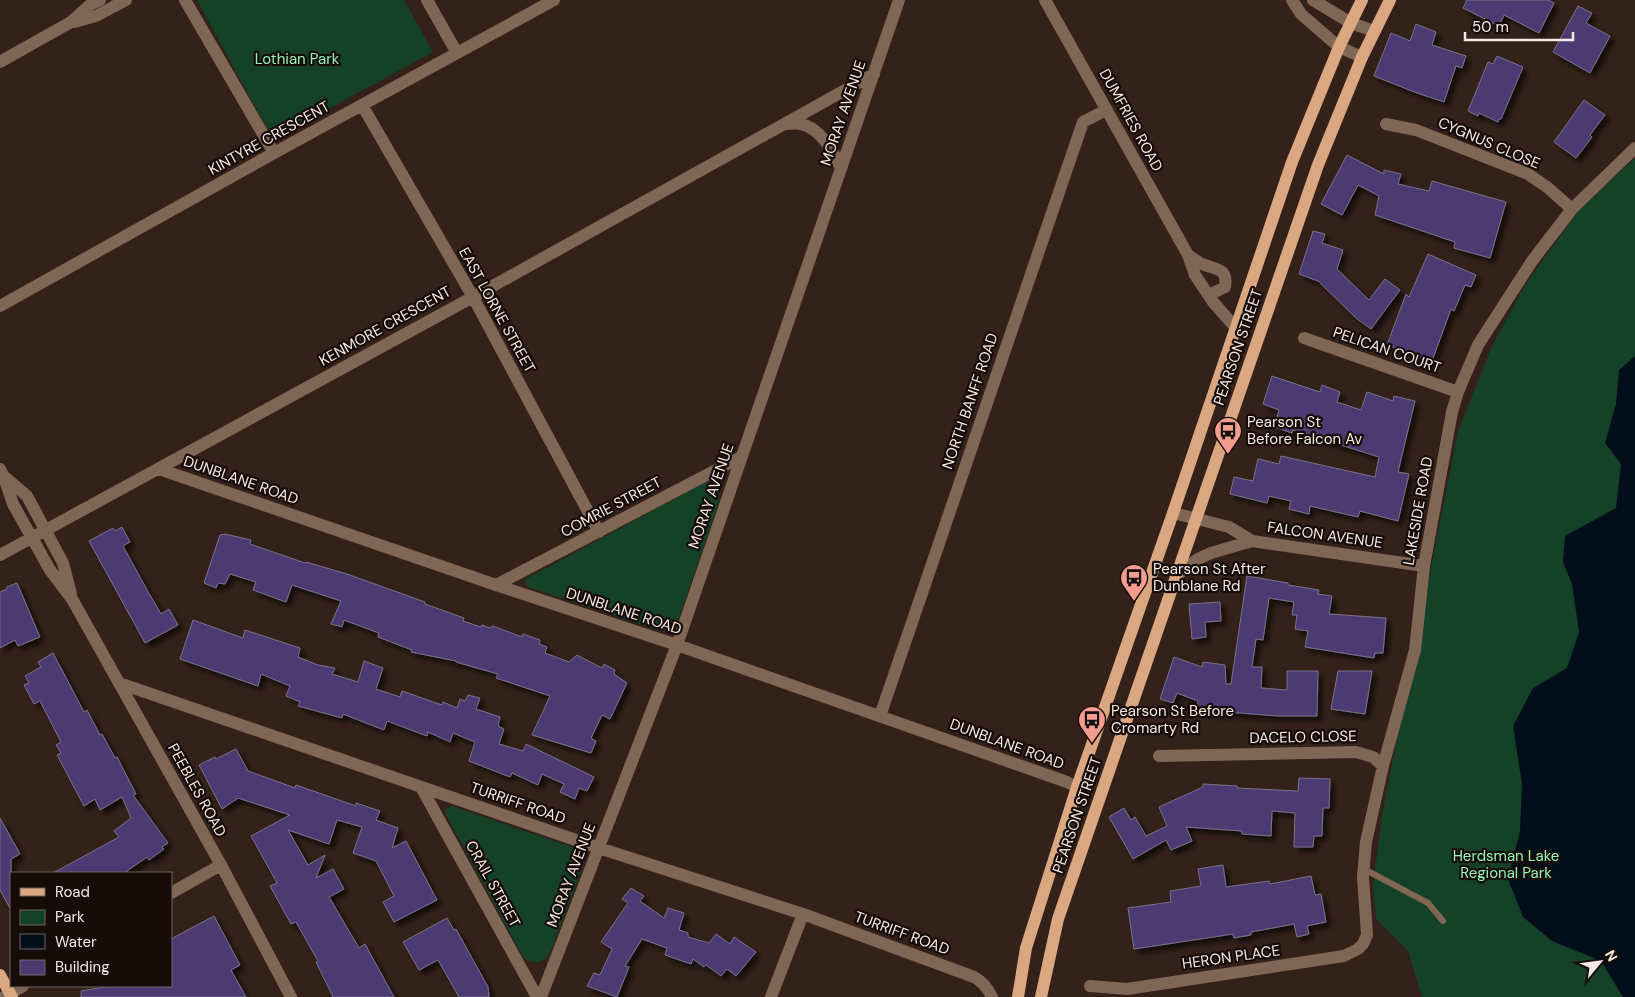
<svg xmlns="http://www.w3.org/2000/svg" width="1635" height="997" font-family="'DM Sans',sans-serif">
  <defs>
    <filter id="shadow"><feDropShadow dx="4.5" dy="4.5" stdDeviation="2.5" flood-color="#0009"/></filter>
  </defs>
  <rect width="100%" height="100%" fill="#34211a"/>
  <path fill="#154128" d="M197 0H404L433 52 273 139Z
    M1635 158V997H1422L1408 951 1376 919 1373 885 1383 810 1458 431 1492 346 1527 282 1579 210Z
    M706 482 713 486 718 492 719 502 676 626 668 631 658 630 528 587 525 583 526 579Z
    M452 806 569 846C580 851 584 860 581 872L550 953C543 963 532 966 523 957L446 815V809Z"/>
  <path fill="#000f1a" d="M1635 356V997H1623L1601 961 1552 941 1523 917 1508 879 1520 831 1522 784 1513 726 1533 688 1567 668 1579 632 1572 584 1563 562 1565 536 1616 508 1621 464 1605 443 1616 404 1619 370Z"/>
  <path fill="#4b3a72" stroke="#787388" filter="url(#shadow)" d="M1467 0H1548L1554 3 1539 33 1504 15 1499 26 1463 8Z
    M1578 6 1592 13 1586 23 1610 36 1590 73 1553 52Z
    M1416 24 1436 32 1432 45 1466 56 1462 68 1456 66 1444 102 1417 93 1374 76 1391 33 1410 41Z
    M1497 56 1523 67 1501 119H1499L1498 122 1479 113 1478 116 1468 111 1488 62 1493 64Z
    M1584 100 1605 115 1590 135 1592 137 1576 158 1554 142Z
    M1347 155 1384 174V170L1401 174 1398 184 1429 191 1432 181 1506 202 1490 258 1454 248 1455 242 1375 215 1379 196 1358 185 1342 215 1321 204Z
    M1313 231 1325 234 1322 243 1343 250 1337 269 1369 300 1385 279 1400 290 1371 329 1356 318 1318 281 1299 274Z
    M1428 254 1476 275 1471 287 1465 285 1454 311 1451 309 1432 361 1387 345 1406 294 1409 297Z
    M1272 376 1320 392 1322 385 1340 392 1337 402 1361 410 1367 392 1393 401 1394 396 1415 401 1398 472 1409 474 1398 521 1360 511 1358 517 1310 506 1309 514 1289 509 1291 501 1269 496 1267 503 1230 494 1234 477 1253 481 1258 459 1279 464 1281 456 1375 477 1379 457 1293 430 1292 433 1274 427 1279 410 1263 404Z
    M122 527 130 542 123 546 147 590 161 614 169 609 178 625 145 643 89 541 113 528 115 531Z
    M225 534 251 540 250 544 305 563 306 562 347 574 425 602V604L464 618 463 621 481 627 482 625 490 628 493 626 522 637 523 634 540 640 539 644 547 647 545 653 569 662 577 655 602 668 604 664 615 670 614 674 627 683 610 719 602 715 591 738 596 741 591 753 532 735 550 696 496 678 498 674 456 662V661L411 652 412 650 378 637 379 633 344 620 342 627 331 624 341 601 292 585 286 602 253 590 256 582 230 574 225 584 218 583 216 588 204 583 220 535Z
    M1247 576 1288 583V585L1319 590 1318 594 1332 596 1329 614 1386 618 1383 653H1375L1374 658 1305 647 1308 631 1295 629 1297 615H1292L1294 602 1269 598 1263 640 1256 639 1252 667H1262L1261 688 1287 690V671H1318L1317 716H1278L1227 712V714L1196 710 1198 701 1177 693 1173 703 1160 699 1174 657 1202 667 1203 662 1225 665 1226 684H1231Z
    M17 583 40 637 18 646 15 640 0 648V592L7 589V587Z
    M1220 602 1221 621 1205 622 1206 637 1192 639 1189 604Z
    M193 620 243 638 245 630 300 648 298 657 318 665 335 668 332 674 358 682 364 661 383 668 376 689 400 697 402 691 442 705 443 702 457 708 460 699 465 701 468 695 480 698 476 709 500 717 498 726 504 729 499 744 523 751 526 744 594 777 587 791 579 788 575 799 560 792 564 784 542 774 538 785 512 773 510 777 469 761 475 742 453 733 450 742 428 732 427 736 387 721 384 730 343 714 342 718 298 706 300 702 286 696 290 686 261 674 258 686 180 659Z
    M53 653 84 712 87 710 100 735 102 734 115 758 117 757 136 794 133 795 168 843 162 847 164 849 149 860 147 857 124 873H53L119 837 114 831 131 818 122 797 100 810 95 799 84 806 57 755 61 753 56 745 61 742 40 701 34 704 24 685 29 683 25 676 41 667 38 662Z
    M1338 671H1372L1365 714 1331 709Z
    M236 749 248 771 295 788 296 785 356 806V803L380 811 376 820 398 828 392 848 406 841 437 900 394 922 383 902 394 896 376 861 353 853 362 827 337 820 329 844 288 830 308 865 325 855 316 878 333 869 344 889 329 897 359 948 365 944 394 997H333L316 962 318 961 296 922 291 924 270 886 277 883 251 836 290 815 238 798 222 809 199 765 215 757 216 759Z
    M1299 778 1330 779 1329 808H1323L1322 836H1314L1313 847H1294L1295 813 1272 811 1271 836 1242 834V831L1186 827 1192 841 1171 850 1166 840 1133 859 1109 817 1124 808 1131 820 1135 817 1146 836 1167 826 1159 807 1203 787V784L1237 786V788L1298 791Z
    M0 818 20 854 11 859V910L0 890Z
    M1223 865 1226 887 1269 881 1270 884 1311 876 1315 895 1321 894 1326 922 1307 926 1309 934 1297 937 1294 924 1251 932V935L1234 938 1233 934 1134 949 1128 908 1171 902 1170 891 1201 886 1198 869Z
    M631 888 644 896 640 901 664 918 668 908 684 913 679 930 688 933V937L709 943 716 934 730 944 734 937 756 952 736 976 727 969 721 976 706 965 704 967 693 959 691 964 665 955 667 948 642 939 625 966 629 967 617 997 587 986 594 973 600 975 612 949 601 942 628 903 622 899Z
    M214 916 240 965 231 970 246 997H81V991L110 986H171V939Z
    M447 918 454 930 456 929 488 987 489 997H459L438 960 419 970 403 942Z"/>
  <g fill="none" stroke-linecap="round" stroke-linejoin="round">
    <path stroke="#806755" stroke-width="6" d="M1364 869 1428 903 1443 921"/>
    <path stroke="#806755" stroke-width="12" d="M185 0 274 153
      M427 0 457 53
      M1045 0 1188 255 1195 275 1213 302 1236 328
      M1292 0 1301 14 1339 47 1362 57
      M1313 0 1351 23 1374 31
      M74 22 96 16 126 0
      M0 62 71 22 90 5 100 0
      M362 105 473 297 599 532
      M785 124C790 124 796 123 801 124 821 128 833 152 841 168
      M1386 124 1416 130 1528 174 1547 187 1572 209
      M1188 255C1193 258 1197 262 1202 264 1216 270 1228 267 1225 287L1209 295
      M0 306 274 153 554 0
      M1304 338 1458 392
      M0 469 4 477 13 504 50 570 72 599 221 865 291 997
      M159 469 496 585 677 645 1067 782 1077 787
      M5 477 27 496 63 563 71 594
      M1173 513 1229 527 1252 541
      M0 555 473 297 874 74
      M1177 575 1198 559 1211 553 1252 541 1424 566
      M496 585 741 457
      M119 683 599 848 803 914 974 977C983 982 988 988 992 997
      M880 716 1083 122 1106 110
      M1159 756 1356 752 1373 757 1383 766
      M421 787 537 997
      M171 893 221 865
      M1090 986 1127 989 1344 956 1358 949 1363 944 1367 935 1363 877 1366 842 1383 766 1415 650 1424 566 1452 412 1458 392 1478 345 1532 261 1572 209 1635 148
      M4 997 23 986
      M541 997 677 645 899 0
      M771 997 803 914"/>
    <path stroke="#daa781" stroke-width="12" d="M0 975 12 997
      M1018 997 1026 948 1077 787 1173 513 1292 162 1339 47 1362 0
      M1041 997 1058 919 1318 165 1362 57 1390 0"/>
  </g>
  <defs>
    <symbol id="bus-pin" viewBox="-11 -11 22 30"><path d="M0 17L-7.5 6A9.5 9.5 0 1 1 7.5 6Z" fill="#f59c91" stroke="#160d0a"/><path d="M-5-6H5V4H4V6H2V4H-2V6H-4V4H-5ZM-3.5-4V0h7V-4ZM-3.5 1.2v1.5H-2V1.2ZM2 1.2v1.5H3.5V1.2Z" fill="#111"/></symbol>
  </defs>
  <g fill-rule="evenodd">
    <use href="#bus-pin" x="1212" y="415" width="32" height="43"/>
    <use href="#bus-pin" x="1118" y="562" width="32" height="43"/>
    <use href="#bus-pin" x="1076" y="704" width="32" height="43"/>
  </g>
  <g text-anchor="middle" stroke-width="4.5" stroke-linejoin="round" paint-order="stroke">
    <g font-size="15" fill="#95f3b7" stroke="#160d0a">
      <text x="297" y="64">Lothian Park</text>
      <text x="1506" y="861">Herdsman Lake<tspan x="1506" dy="17">Regional Park</tspan></text>
    </g>
    <g font-size="15" fill="#f6e9e4" stroke="#160d0a">
      <text transform="translate(843 113) rotate(-71)" y="5">MORAY AVENUE</text>
      <text transform="translate(1131 120) rotate(61)" y="5">DUMFRIES ROAD</text>
      <text transform="translate(269 138) rotate(-29)" y="5">KINTYRE CRESCENT</text>
      <text transform="translate(1489 143) rotate(23)" y="5">CYGNUS CLOSE</text>
      <text transform="translate(497 310) rotate(61)" y="5">EAST LORNE STREET</text>
      <text transform="translate(385 326) rotate(-29)" y="5">KENMORE CRESCENT</text>
      <text transform="translate(1238 347) rotate(-71)" y="5">PEARSON STREET</text>
      <text transform="translate(1387 350) rotate(19)" y="5">PELICAN COURT</text>
      <text transform="translate(970 401) rotate(-71)" y="5">NORTH BANFF ROAD</text>
      <text transform="translate(241 480) rotate(19)" y="5">DUNBLANE ROAD</text>
      <text transform="translate(711 496) rotate(-71)" y="5">MORAY AVENUE</text>
      <text transform="translate(611 507) rotate(-28)" y="5">COMRIE STREET</text>
      <text transform="translate(1418 511) rotate(-80)" y="5">LAKESIDE ROAD</text>
      <text transform="translate(1325 535) rotate(8)" y="5">FALCON AVENUE</text>
      <text transform="translate(624 611) rotate(18)" y="5">DUNBLANE ROAD</text>
      <text transform="translate(1303 737) rotate(-1)" y="5">DACELO CLOSE</text>
      <text transform="translate(1007 744) rotate(20)" y="5">DUNBLANE ROAD</text>
      <text transform="translate(197 790) rotate(61)" y="5">PEEBLES ROAD</text>
      <text transform="translate(518 803) rotate(19)" y="5">TURRIFF ROAD</text>
      <text transform="translate(1077 815) rotate(-71)" y="5">PEARSON STREET</text>
      <text transform="translate(571 875) rotate(-69)" y="5">MORAY AVENUE</text>
      <text transform="translate(493 884) rotate(61)" y="5">CRAIL STREET</text>
      <text transform="translate(902 933) rotate(20)" y="5">TURRIFF ROAD</text>
      <text transform="translate(1231 957) rotate(-8)" y="5">HERON PLACE</text>
    </g>
    <g font-size="15" fill="#f6e9e4" stroke="#160d0a" text-anchor="start">
      <text x="1247" y="427">Pearson St<tspan x="1247" dy="17">Before Falcon Av</tspan></text>
      <text x="1153" y="574">Pearson St After<tspan x="1153" dy="17">Dunblane Rd</tspan></text>
      <text x="1111" y="716">Pearson St Before<tspan x="1111" dy="17">Cromarty Rd</tspan></text>
    </g>
  </g>
  <rect x="10" y="872" width="162" height="115" fill="#160d0a" stroke="#706561"/>
  <rect x="20" y="888" width="25" height="8" fill="#daa781" stroke="#706561"/>
  <text x="55" y="897" font-size="15" fill="#f6e9e4">Road</text>
  <rect x="20" y="910" width="25" height="15" fill="#154128" stroke="#706561"/>
  <text x="55" y="922" font-size="15" fill="#f6e9e4">Park</text>
  <rect x="20" y="934" width="25" height="15" fill="#000f1a" stroke="#706561"/>
  <text x="55" y="947" font-size="15" fill="#f6e9e4">Water</text>
  <rect x="20" y="960" width="25" height="15" fill="#4b3a72" stroke="#706561"/>
  <text x="55" y="972" font-size="15" fill="#f6e9e4">Building</text>
  <g transform="translate(1600 962) rotate(61)" stroke="#160d0a" stroke-width="4" paint-order="stroke">
  <path d="M0-4L9 19L0 12L-9 19Z" fill="#f6e9e4"/>
  <text y="-8" font-size="14" font-weight="bold" text-anchor="middle" fill="#f6e9e4">N</text>
  </g>
  <path d="M1465 32v8h108v-8" fill="none" stroke="#f6e9e4" stroke-width="2.5"/>
  <text x="1472" y="32" font-size="15" fill="#f6e9e4" stroke="#160d0a" stroke-width="4" paint-order="stroke">50 m</text>
</svg>
